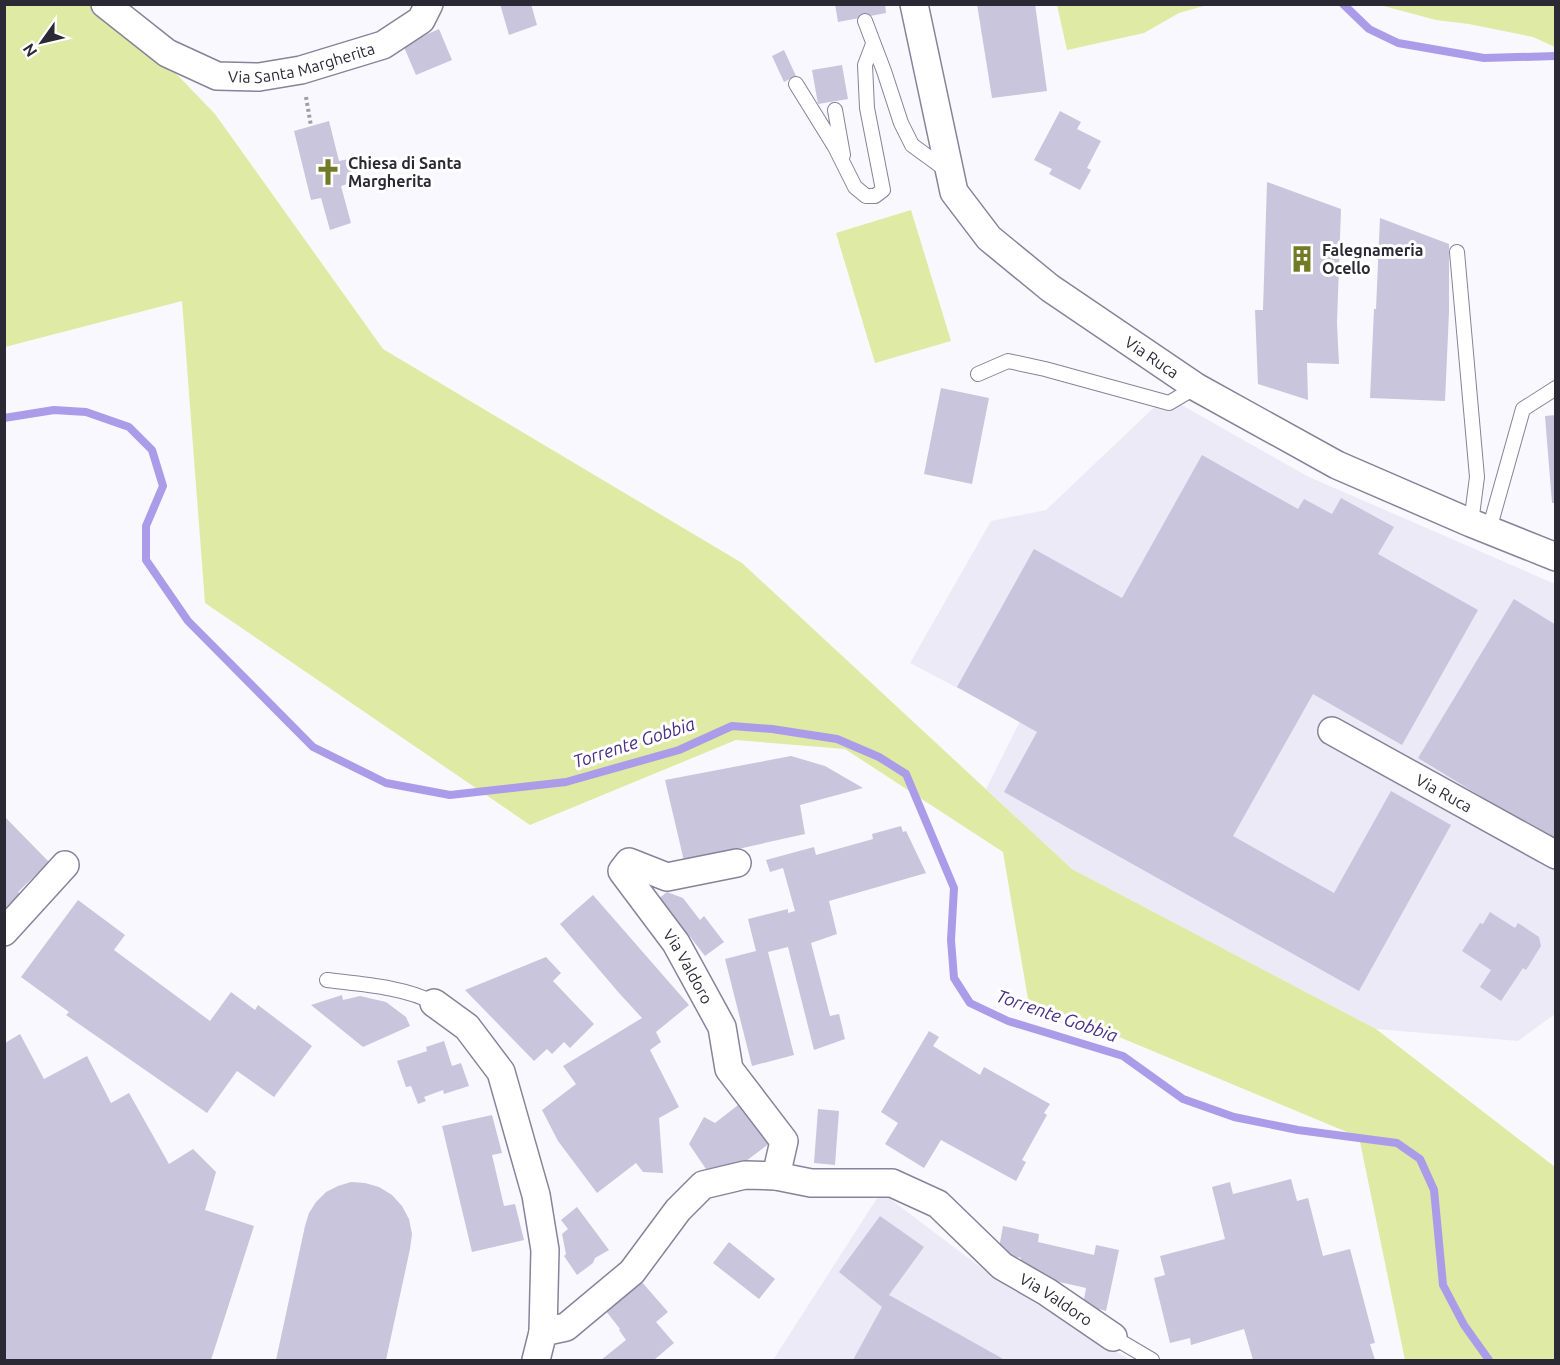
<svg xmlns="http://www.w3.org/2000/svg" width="1560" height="1365" font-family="Ubuntu,sans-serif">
  <rect width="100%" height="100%" fill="#f9f8fe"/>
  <path fill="#eceaf7" d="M1166 396 1307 476 1555 584V1014L1518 1041 1376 1029 1072 869 986 789 1020 721 910 663 991 521 1046 510Z
    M881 1192 1000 1282 1130 1360H773Z"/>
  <path fill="#dfeaa5" d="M5 5H110L215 114 383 349 742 563 1072 869 1376 1029 1555 1167V1360H1405L1359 1137 1028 999 1003 852 845 749 736 740 530 825 205 603 182 301 5 347Z
    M1057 5V4L1207 5 1179 13 1144 33 1067 50Z
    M1380 5H1555V47L1533 37 1469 24 1436 20Z
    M911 210 951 341 875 363 836 233Z"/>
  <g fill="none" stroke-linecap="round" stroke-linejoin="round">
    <path stroke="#aa9ce8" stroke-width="8" d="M1343 4 1369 29 1398 43 1484 58 1556 56
      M4 418 54 410 86 412 129 427 152 450 163 486 146 526V560L188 621 313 747 386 783 450 795 566 782 679 750 732 726 772 729 837 739 879 757 906 774 954 888 951 940 954 978 970 1003 1008 1021 1123 1056 1183 1099 1234 1117 1298 1130 1397 1143 1420 1159 1434 1190 1443 1285 1464 1325 1489 1360"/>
  </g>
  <path fill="#c8c5dd" d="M500 4H531L537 25 509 35Z
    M835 4H885L886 13 838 22Z
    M977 4H1035L1047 91 992 98Z
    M439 29 452 60 416 75 403 45Z
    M784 50 796 76 784 82 772 56Z
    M842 65 848 99 818 104 812 70Z
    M1060 111 1081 122 1077 129 1101 141 1087 168 1091 170 1080 190 1049 174 1052 169 1034 160Z
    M329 121 339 161 349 159 354 182 341 186 351 223 330 230 321 198 311 200 294 131Z
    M1267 182 1341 209 1337 323 1339 364 1307 363 1308 400 1258 384 1255 310H1263Z
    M1380 218 1449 244V312L1445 401 1370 398 1374 309H1376Z
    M941 388 989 398 972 484 924 474Z
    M1556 415V503H1552L1545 416Z
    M1202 455 1298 509 1304 499 1332 514 1341 498 1394 527 1378 554 1478 610 1402 745 1313 694 1233 836 1334 893 1391 791 1451 825 1359 991 1004 792 1037 732 957 687 1034 549 1122 598Z
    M1514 599 1556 625V842L1418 758Z
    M791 756 825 766 863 788 800 805 805 834 684 861 665 780Z
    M4 816 49 862 18 892 22 895 4 912Z
    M901 826 903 832 906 831 926 873 829 901 837 934 811 943 830 1016 839 1014 845 1039 814 1050 788 947 768 952 794 1055 752 1066 725 959 756 951 748 919 788 909V913L795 911 783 868 770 872 766 860 814 847 816 855 873 839 872 834Z
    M667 892 683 898 700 920 704 916 724 942 705 956 688 934 686 936 658 899Z
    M593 895 689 1005 656 1032 661 1042 650 1050 679 1107 659 1118 663 1173 643 1172 636 1163 597 1193 558 1141 542 1110 576 1084 563 1066 642 1018 619 993 560 924Z
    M78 900 125 935 114 950 210 1021 231 992 255 1010 258 1005 312 1046 274 1097 237 1071 207 1113 66 1015 69 1012 21 977Z
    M1490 912 1515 928 1518 923 1539 937 1541 946 1526 970 1523 968 1501 1001 1480 987 1491 970 1462 951 1480 923 1483 924Z
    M546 957 561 973 553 981 594 1024 570 1048 564 1042 552 1054 547 1049 534 1061 465 990Z
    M342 995 343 1000 360 996 386 1002 406 1017 410 1026 363 1047 311 1005Z
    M929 1031 939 1037 933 1046 980 1075 984 1067 1050 1104 1044 1113 1047 1115 1022 1160 1026 1162 1016 1181 941 1140 924 1168 885 1144 898 1123 881 1112Z
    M20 1034 44 1079 87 1056 111 1103 129 1093 169 1164 193 1149 216 1172 205 1210 254 1226 211 1360H5V1043Z
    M444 1041 452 1066 461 1063 469 1086 444 1094 443 1090 424 1097 426 1101 418 1104 411 1086 406 1087 397 1061 427 1051 426 1047Z
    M742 1102 770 1143 746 1161 706 1169 689 1144 704 1117 715 1123Z
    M818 1109 839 1111 835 1165 814 1163Z
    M492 1115 502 1153 492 1155 504 1206 515 1204 524 1240 472 1252 442 1126Z
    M1291 1179 1297 1201 1308 1198 1323 1256 1350 1249 1375 1343 1370 1344 1375 1360H1253L1244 1329 1191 1345 1190 1338 1170 1343 1154 1278 1165 1275 1160 1256 1225 1239 1212 1187 1230 1182 1233 1194Z
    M351 1182 365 1183 379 1187 392 1195 402 1206 409 1219 412 1234 410 1249 386 1360H276L305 1226 309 1213 316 1202 326 1192 338 1186Z
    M577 1207 609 1250 595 1258 593 1263 577 1275 564 1256 566 1254 562 1234 568 1229 561 1220Z
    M880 1216 924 1247 889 1295 1005 1360H853L882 1307 839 1272Z
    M1003 1226 1039 1234 1038 1242 1094 1255 1096 1245 1119 1250 1106 1311 1083 1305 1086 1288 1029 1275 1019 1268 1021 1258 1004 1254 999 1248Z
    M729 1242 775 1279 759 1299 713 1263Z
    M641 1281 668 1312 656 1322 674 1343 654 1360H601L626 1340 619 1330 620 1329 606 1311Z"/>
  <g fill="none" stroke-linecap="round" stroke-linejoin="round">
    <defs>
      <path id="lane" d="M865 21 884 71 901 123 912 145 949 172
        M796 84 835 147 855 187 866 196H875L883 190 867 108 865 65 873 44
        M835 110 843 155
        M1457 252 1477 477 1471 523
        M978 374 1008 361 1045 369 1169 403 1196 387
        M1489 530 1523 409 1556 388
        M327 980C359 984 406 987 434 1003
        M1113 1337 1152 1360"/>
      <g id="street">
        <path id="s1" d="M105 4 167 53 217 76 259 77 301 70 383 45 421 20 429 4"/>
        <path id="s2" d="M914 4 954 192 989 238 1050 288 1196 387 1337 465 1471 523 1556 557"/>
        <path id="s3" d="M1332 731 1556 855"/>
        <path id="s4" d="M737 863 667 877 629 862 622 871 676 943 722 1027 729 1069 784 1141 776 1176"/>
        <path d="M4 932 65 865"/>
        <path d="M434 1003 467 1027 501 1072 536 1195 545 1250 543 1332"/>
        <path id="s5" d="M536 1360 543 1332 566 1327 632 1272 678 1210 703 1185 745 1175 776 1176 811 1183H892L938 1204 1002 1266 1047 1292 1113 1337"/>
      </g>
    </defs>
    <use href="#lane" stroke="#86839a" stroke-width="16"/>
    <use href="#street" stroke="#86839a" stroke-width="30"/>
    <path stroke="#9f9da5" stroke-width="4" stroke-dasharray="3 3" stroke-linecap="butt" d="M306 97 311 126"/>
    <use href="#lane" stroke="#fff" stroke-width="14"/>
    <use href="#street" stroke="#fff" stroke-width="27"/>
  </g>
  <defs>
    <symbol id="church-bare" viewBox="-9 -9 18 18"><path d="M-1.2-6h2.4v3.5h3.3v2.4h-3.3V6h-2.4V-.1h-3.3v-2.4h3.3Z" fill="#717b26" stroke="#fff" stroke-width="2.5" paint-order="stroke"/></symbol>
    <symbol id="building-bare" viewBox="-9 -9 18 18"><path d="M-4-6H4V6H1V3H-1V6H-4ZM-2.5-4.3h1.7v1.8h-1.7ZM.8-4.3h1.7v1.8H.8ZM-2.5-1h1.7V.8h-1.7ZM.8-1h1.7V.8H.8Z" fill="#717b26" stroke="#fff" stroke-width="2.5" paint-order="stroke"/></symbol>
  </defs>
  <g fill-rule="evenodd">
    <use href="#church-bare" x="309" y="153" width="38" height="38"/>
    <use href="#building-bare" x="1283" y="240" width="38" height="38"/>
  </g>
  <g text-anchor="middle" stroke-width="6" stroke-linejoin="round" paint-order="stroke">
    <g font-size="16" fill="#2b2933" stroke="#fff">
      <text dy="6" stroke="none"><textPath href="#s1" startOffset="220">Via Santa Margherita</textPath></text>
      <text dy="6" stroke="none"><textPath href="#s2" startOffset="452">Via Ruca</textPath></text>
      <text dy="6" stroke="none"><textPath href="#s3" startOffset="128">Via Ruca</textPath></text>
      <text dy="6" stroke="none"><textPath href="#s4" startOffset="240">Via Valdoro</textPath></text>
      <text dy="6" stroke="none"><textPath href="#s5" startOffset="645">Via Valdoro</textPath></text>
    </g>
    <g font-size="16" font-weight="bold" fill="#2b2933" stroke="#fff" text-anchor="start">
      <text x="348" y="169">Chiesa di Santa<tspan x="348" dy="18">Margherita</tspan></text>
      <text x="1322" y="256">Falegnameria<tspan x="1322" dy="18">Ocello</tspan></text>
    </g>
    <g font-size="18" font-style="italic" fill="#472d85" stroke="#fff">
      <text transform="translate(634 743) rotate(-18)" y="6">Torrente Gobbia</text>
      <text transform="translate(1057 1016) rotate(19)" y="6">Torrente Gobbia</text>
    </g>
  </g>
  <rect width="1560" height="1365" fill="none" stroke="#2b2933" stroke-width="12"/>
  <g transform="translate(42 42) rotate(236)" stroke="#ffffff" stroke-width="4.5" paint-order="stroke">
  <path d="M0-4.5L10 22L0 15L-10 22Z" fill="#2b2933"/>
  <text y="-9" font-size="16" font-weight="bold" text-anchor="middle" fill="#2b2933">N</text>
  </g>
</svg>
